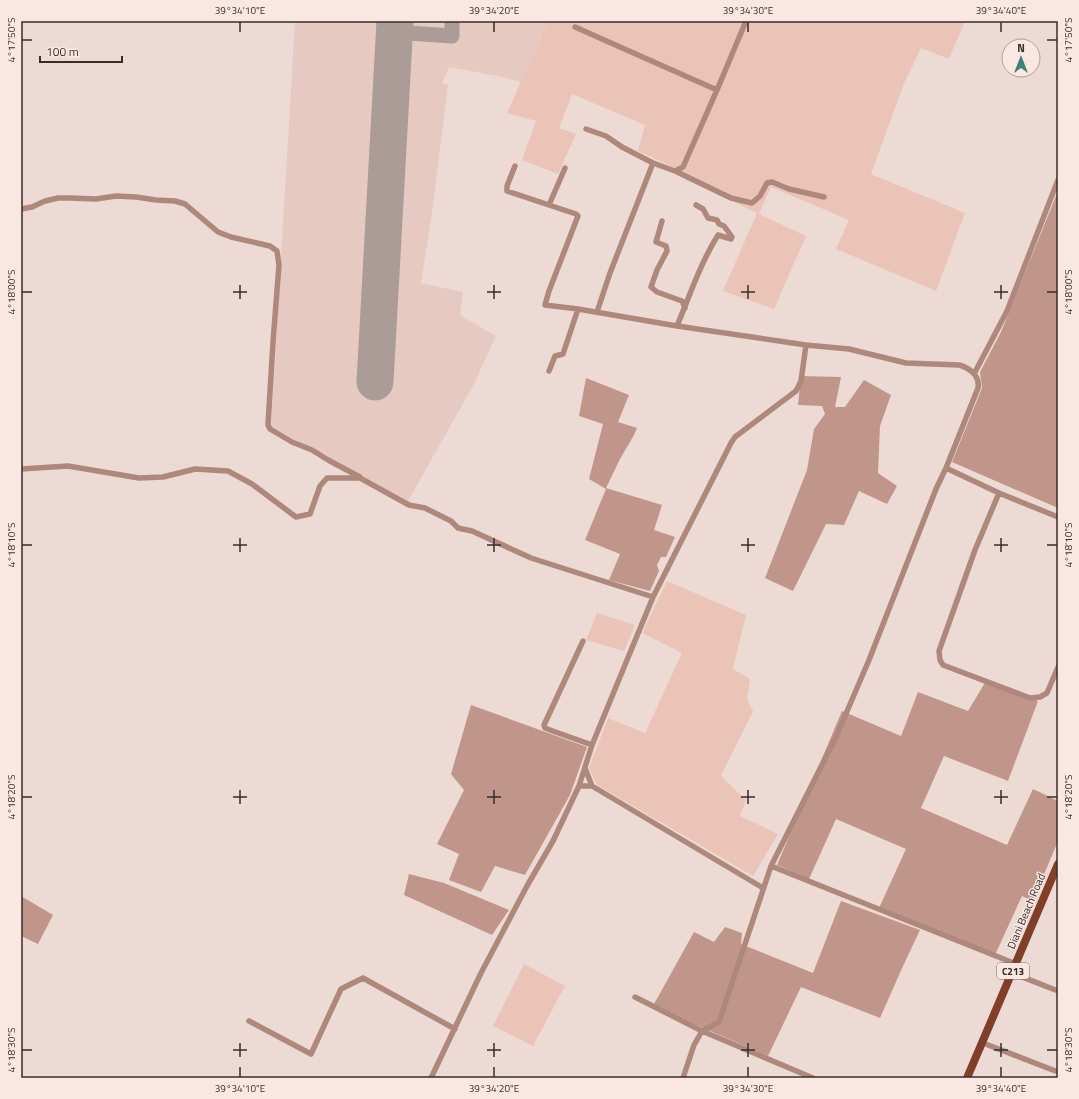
<svg xmlns="http://www.w3.org/2000/svg" width="1079" height="1099" font-family="'Titillium Web',sans-serif">
  <rect width="100%" height="100%" fill="#eedad4"/>
  <path fill="#e6cac2" d="M295 21H548L521 82 497 76 449 67 442 83 448 85 432 213 421 283 463 292 460 315 496 336 473 386 408 501 271 427Z"/>
  <path fill="#ebc4b8" d="M548 21H965L949 59 921 48 903 86 871 174 965 213 936 291 836 249 849 220 771 187 759 214 806 236 774 309 723 291 757 213 684 178 682 171 638 151 645 125 572 94 559 128 576 134 558 174 522 160 536 121 507 113Z
    M667 581 746 615 733 669 750 679 747 699 753 711 721 776 746 800 740 816 778 834 753 876 597 785 589 768 608 718 645 733 682 653 642 633Z
    M597 613 635 625 624 651 586 640Z
    M524 964 565 986 533 1046 493 1026Z"/>
  <path fill="#c0968a" d="M1058 191V508L952 462 982 388 980 372 1001 332Z
    M801 376 841 377 835 407H845L864 380 891 395 880 426 878 473 897 486 887 504 859 491 844 525 826 524 793 591 765 578 807 470 814 429 825 414 822 406 798 405Z
    M586 378 629 395 618 422 637 428 634 435 620 459 606 488 662 505 654 530 675 537 666 557H661L657 565 659 571 650 591 609 580 620 554 585 540 606 489 589 479 603 424 579 416Z
    M986 681 1038 701 1008 781 944 756 921 808 1007 845 1033 789 1058 801V841L1033 901 1022 896 995 955 879 908 906 849 836 819 809 879 777 865 842 711 901 736 918 692 968 711Z
    M471 705 587 747 570 795 525 875 495 866 481 892 449 880 459 854 437 844 464 790 451 774Z
    M409 874 444 883 509 910 492 935 404 895Z
    M21 896 53 915 38 944 21 936Z
    M841 901 920 930 903 966 880 1018 801 987 768 1056 694 1024 654 1004 694 932 714 942 725 927 742 933 741 944 813 973Z"/>
  <g fill="none" stroke-linecap="round" stroke-linejoin="round">
    <path stroke="#ac9c98" stroke-width="15" d="M394 32 452 36V21"/>
    <path stroke="#ac9c98" stroke-width="37" d="M375 382 395 21"/>
    <path stroke="#af887c" stroke-width="5.5" d="M575 27 717 90 746 21
      M586 129 606 136 622 147 653 163 675 171 731 198 752 203 760 196 767 183 772 182 789 189 824 197
      M515 166 507 186V191L576 214 578 216 549 291 545 305 578 309 677 326 806 345 849 349 906 363 959 365C970 368 980 376 978 388L946 468 999 493 1058 517
      M675 171 683 167 717 90
      M549 205 565 168
      M21 209 32 207 45 201 58 198H70L96 199 116 196 136 197 156 200 175 201 185 204 218 232 231 237 270 246 277 251 279 265 273 342 268 425 270 429 292 442 312 450 328 460 360 477
      M662 221 656 242 666 246 667 251 657 270 651 287 657 292 682 301 685 308
      M597 312 610 273 653 163
      M677 326C690 295 700 264 718 235L731 239 732 237 724 226 719 224 717 220 708 218 703 209 696 205
      M549 371 555 356 563 354 578 309
      M974 374 1007 311 1058 180
      M21 469 68 466 139 478 163 477 195 469 228 471 252 484 296 517 310 514 320 486 327 478H360L409 505 425 508 451 521 458 528 472 531 531 558 653 597
      M999 493 975 550 939 651 940 660 943 665 1030 698 1040 697 1047 693 1058 667
      M583 641 544 725 545 728 550 730 592 745
      M585 768 592 786
      M579 786 592 745 653 597 731 443 735 437 796 391 801 381 806 345
      M771 866 1016 964
      M1012 973 1058 991
      M635 997 702 1031 813 1078
      M249 1021 311 1054 341 989 363 978 455 1029
      M983 1043 1058 1072
      M431 1078 481 973 527 886 553 841 579 786H592L763 888
      M683 1078 694 1045 702 1031 719 1022 771 866 836 737 869 660 936 489 946 468"/>
    <path stroke="#813e2b" stroke-width="8" d="M967 1078 1058 864"/>
  </g>
  <path fill="none" stroke="#352e2c" stroke-width="1.5" d="M240 22V32M494 22V32M748 22V32M1001 22V32M22 40H32M1047 40H1057M240 285V299M494 285V299M748 285V299M1001 285V299M22 292H32M233 292H247M487 292H501M741 292H755M994 292H1008M1047 292H1057M240 538V552M494 538V552M748 538V552M1001 538V552M22 545H32M233 545H247M487 545H501M741 545H755M994 545H1008M1047 545H1057M240 790V804M494 790V804M748 790V804M1001 790V804M22 797H32M233 797H247M487 797H501M741 797H755M994 797H1008M1047 797H1057M240 1043V1057M494 1043V1057M748 1043V1057M1001 1043V1057M22 1050H32M233 1050H247M487 1050H501M741 1050H755M994 1050H1008M1047 1050H1057M240 1067V1077M494 1067V1077M748 1067V1077M1001 1067V1077"/>
  <g text-anchor="middle" stroke-width="3" stroke-linejoin="round" paint-order="stroke">
    <rect fill="#fbe7e1" stroke="#706662" stroke-width="1" x="997" y="963" width="32" height="16" rx="3"/>
    <g font-size="10" font-weight="bold" fill="#352e2c">
      <text x="1013" y="975">C213</text>
    </g>
    <g font-size="11" fill="#352e2c" stroke="#fbe7e1">
      <text transform="translate(1026 911) rotate(-67)" y="4">Diani Beach Road</text>
    </g>
  </g>
  <rect width="1079" height="1099" fill="none" stroke="#fbe7e1" stroke-width="44"/>
  <g transform="translate(1021 58)"><circle r="19" fill="#fbe7e1" stroke="#ac9d99"/>
  <path d="M0-3L7 15L0 10L-7 15Z" fill="#3f8275"/>
  <text y="-6" font-size="11" font-weight="bold" text-anchor="middle" fill="#352e2c">N</text>
  </g>
  <path d="M40 56v6h82v-6" fill="none" stroke="#352e2c" stroke-width="2"/>
  <text x="46" y="56" font-size="12" fill="#352e2c" stroke="#fbe7e1" stroke-width="3" paint-order="stroke">100 m</text>
  <rect x="22" y="22" width="1035" height="1055" fill="none" stroke="#352e2c" stroke-width="1.5"/>
  <g font-size="10" text-anchor="middle" fill="#352e2c">
    <text x="240" y="14">39°34'10"E</text>
    <text x="494" y="14">39°34'20"E</text>
    <text x="748" y="14">39°34'30"E</text>
    <text x="1001" y="14">39°34'40"E</text>
    <text transform="translate(11 40) rotate(-90)" y="4">4°17'50"S</text>
    <text transform="translate(1068 40) rotate(-90)" y="4">4°17'50"S</text>
    <text transform="translate(11 292) rotate(-90)" y="4">4°18'00"S</text>
    <text transform="translate(1068 292) rotate(-90)" y="4">4°18'00"S</text>
    <text transform="translate(11 545) rotate(-90)" y="4">4°18'10"S</text>
    <text transform="translate(1068 545) rotate(-90)" y="4">4°18'10"S</text>
    <text transform="translate(11 797) rotate(-90)" y="4">4°18'20"S</text>
    <text transform="translate(1068 797) rotate(-90)" y="4">4°18'20"S</text>
    <text transform="translate(11 1050) rotate(-90)" y="4">4°18'30"S</text>
    <text transform="translate(1068 1050) rotate(-90)" y="4">4°18'30"S</text>
    <text x="240" y="1092">39°34'10"E</text>
    <text x="494" y="1092">39°34'20"E</text>
    <text x="748" y="1092">39°34'30"E</text>
    <text x="1001" y="1092">39°34'40"E</text>
  </g>
</svg>
